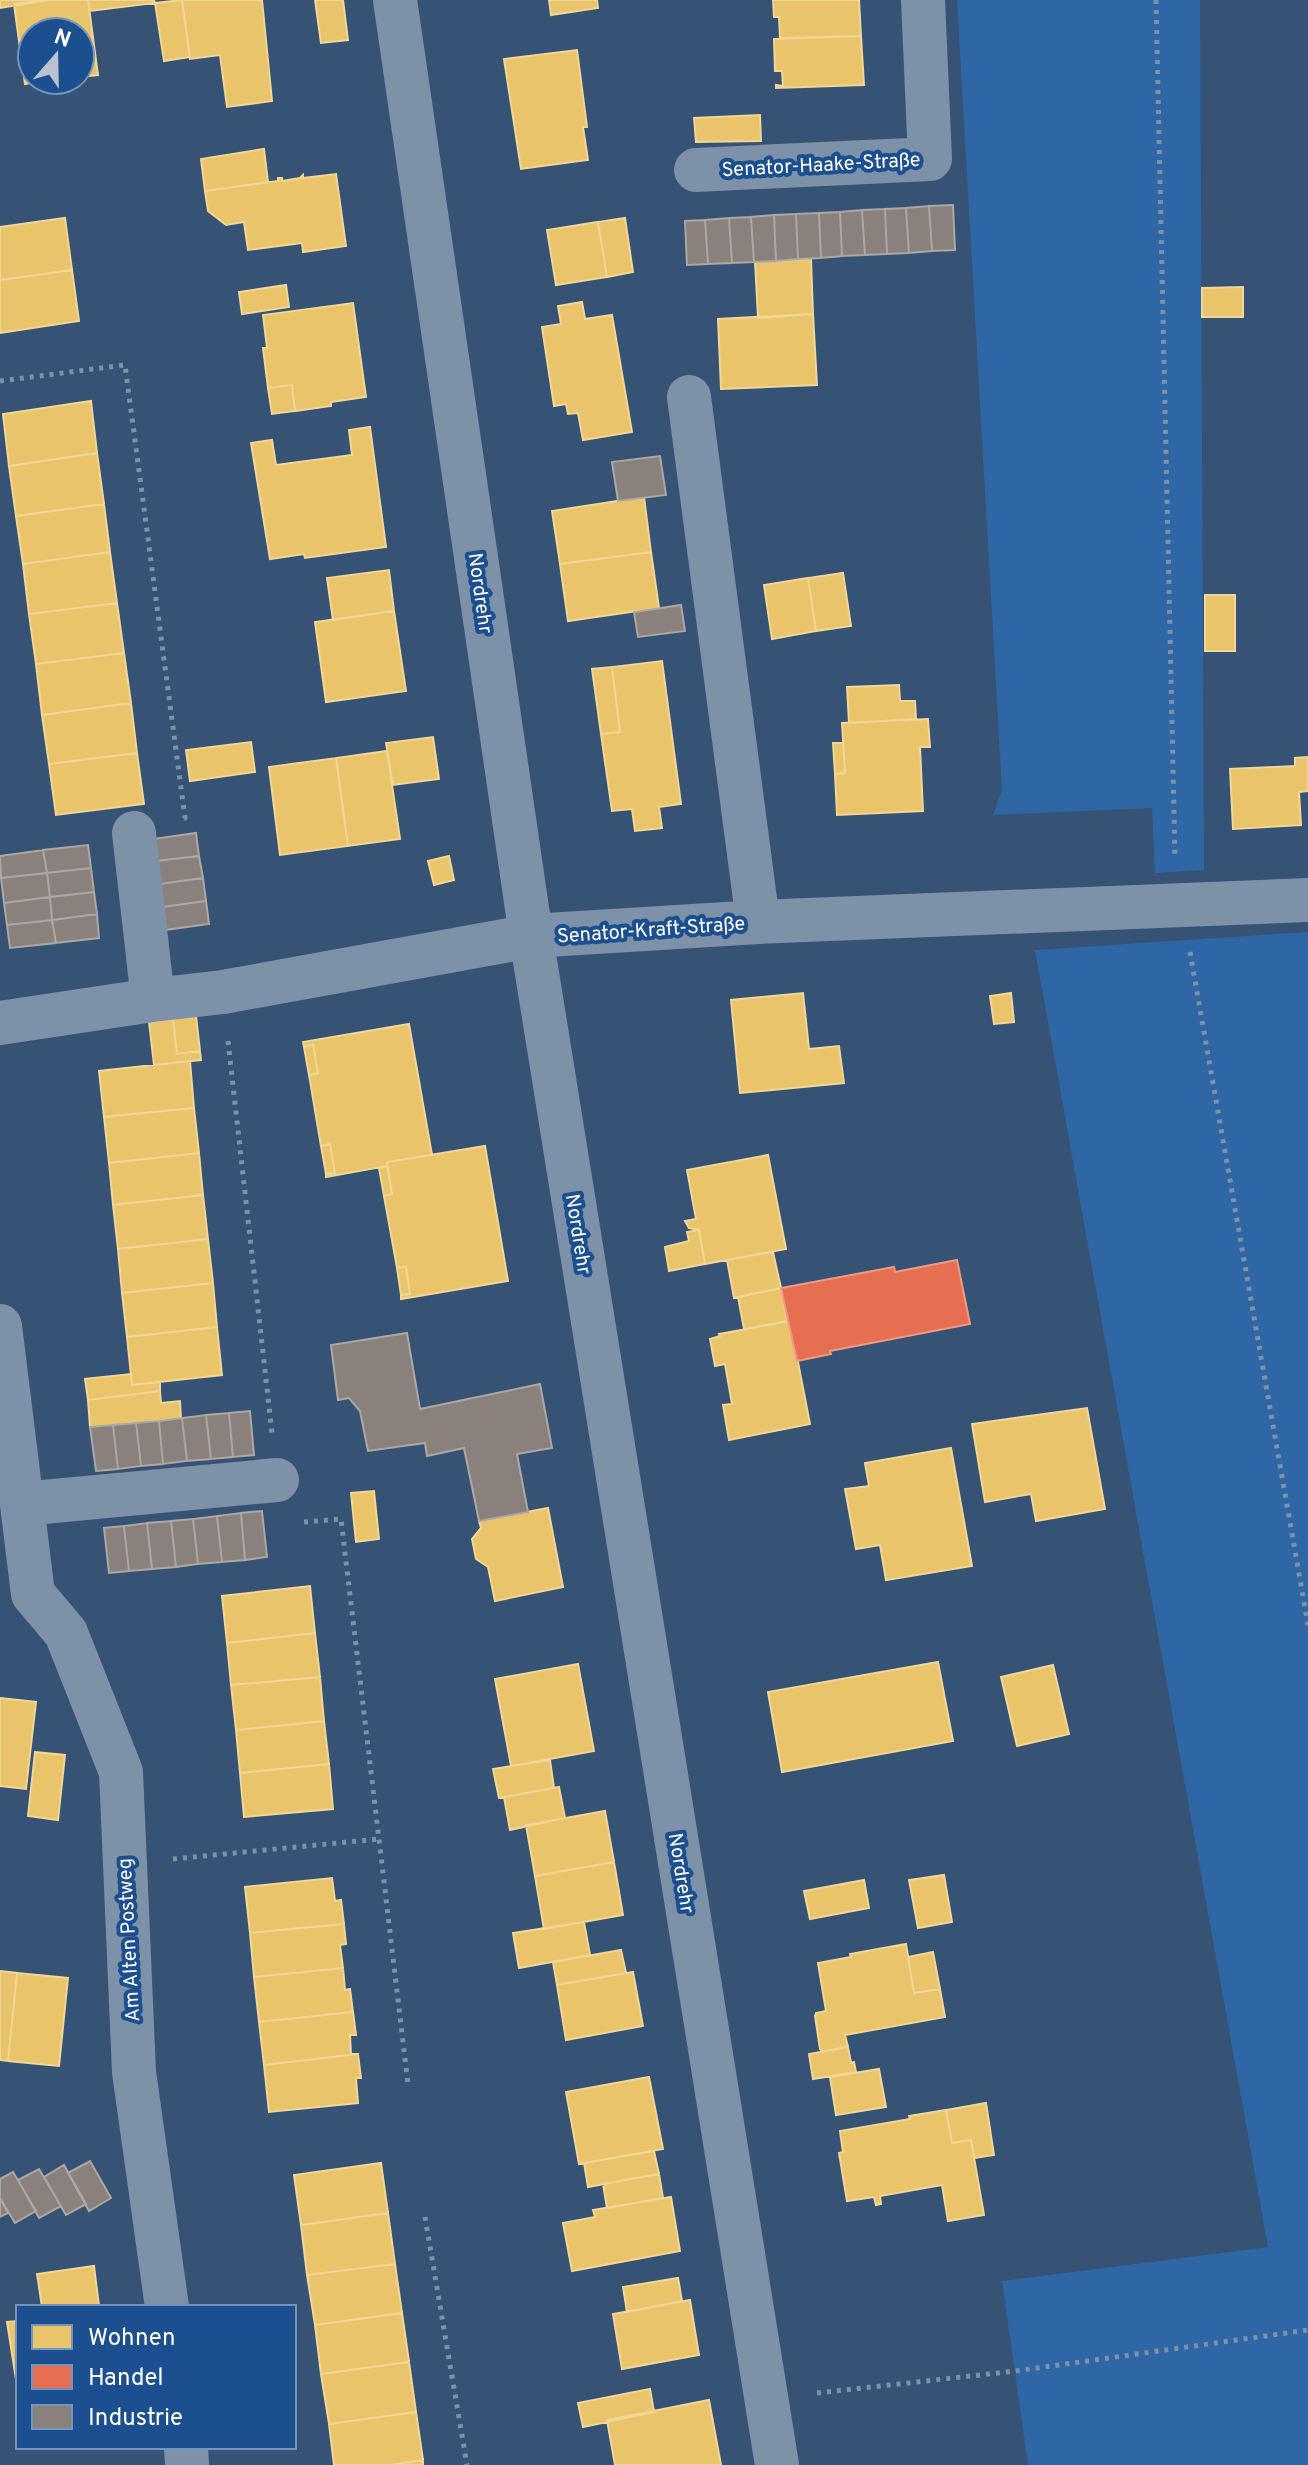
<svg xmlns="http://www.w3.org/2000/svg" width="1308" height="2465" font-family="Overpass,sans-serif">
  <rect width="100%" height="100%" fill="#365274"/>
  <path fill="#2f66a5" d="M957 0H1200L1204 870 1155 873 1152 808 993 815 1002 790Z
    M1308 932V2465H1028L1002 2281 1268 2247 1035 950Z"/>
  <path fill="#e9c46a" stroke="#f0d697" stroke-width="2" d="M0 0H48L0 8Z
    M48 0H88L98 75 80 77V32H32V52L30 40 19 41 14 4Z
    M88 0H154L155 3 90 11Z
    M182 0H262L272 101 227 107 220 55 190 59Z
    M182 0 190 57 164 61 155 3Z
    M315 0H343L348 40 321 43Z
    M549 0H597L598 8 551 15Z
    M773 0H859L861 36 780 38 779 17H774Z
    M861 36 864 85 776 88V85L783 86 782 71H775L774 39Z
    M30 40 32 80 36 82 25 84 19 41Z
    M577 50 587 127H583L588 160 521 169 504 59Z
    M760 115 761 141 696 142 694 118Z
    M264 149 268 182 205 191 201 159Z
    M336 174 346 246 303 252 302 243 248 250 244 222 226 225 208 211 205 191 278 181V178H282V181L300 178 303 175V178Z
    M65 218 72 270 0 280V227Z
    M625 218 633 272 607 277 598 222Z
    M598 222 607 277 556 285 547 230Z
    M811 259 813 314 758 318 755 262Z
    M72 270 79 321 0 333V280Z
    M286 285 289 307 242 314 239 292Z
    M1243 287V317H1202V288Z
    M582 302 585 319 612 315 632 432 583 440 578 413 568 414 566 404 554 406 542 327 561 324 558 306Z
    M353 303 366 397 331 402V406L295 411 292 385 268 388 263 348H267L263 315Z
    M813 314 817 385 721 389 718 319Z
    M292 385 295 411 272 414 268 388Z
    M91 401 97 453 9 466 3 414Z
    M370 427 386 547 305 558 304 554 270 559 251 443 272 440 276 465 352 455 349 430Z
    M97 453 104 504 16 516 9 466Z
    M644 497 651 552 560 564 552 511Z
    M104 504 110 552 23 564 16 516Z
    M110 552 117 603 29 614 23 564Z
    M651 552 659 608 568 621 560 564Z
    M389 570 394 611 333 620 327 578Z
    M843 573 851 626 816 631 808 578Z
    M808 578 816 631 772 639 764 585Z
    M1205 595H1235V651H1205Z
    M117 603 124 653 36 664 29 614Z
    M394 611 406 691 326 702 315 622Z
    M124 653 131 703 42 715 36 664Z
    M662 661 681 804 659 807 662 828 635 831 632 809 612 811 601 734 620 732 612 667Z
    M612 667 620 732 601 734 592 669Z
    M899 685 900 701H915L916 719 849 723 847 687Z
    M131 703 137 753 49 764 42 715Z
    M928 719 930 747H920L923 811 837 815 835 774 845 773 842 723Z
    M433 737 439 779 393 785 386 743Z
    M251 742 255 772 190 781 186 750Z
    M833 743H843L845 773 835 774Z
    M387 751 400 839 348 846 336 758Z
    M137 753 144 804 56 815 49 764Z
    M1308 757V791L1299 792 1301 825 1233 829 1230 769 1295 766V758Z
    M336 758 348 846 280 855 269 767Z
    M449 856 454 880 434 885 428 861Z
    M803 993 809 1049 839 1046 844 1083 740 1093 731 1000Z
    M1011 993 1014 1022 994 1024 990 996Z
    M196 1016 200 1051 177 1054 173 1019Z
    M173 1019 177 1054 200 1051 201 1060 154 1065 149 1022Z
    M409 1024 432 1155 387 1162V1166L326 1177V1174L335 1173 330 1144 321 1146 309 1075 318 1073 313 1044 304 1047 303 1042Z
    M313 1044 318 1073 309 1075 304 1047Z
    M190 1061 194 1108 104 1117 99 1071Z
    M194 1108 199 1153 109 1163 104 1117Z
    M330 1144 335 1173 326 1174 321 1146Z
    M485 1146 508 1281 401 1299V1295L410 1294 406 1267 397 1268 384 1196 392 1194 387 1162Z
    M199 1153 203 1195 113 1205 109 1163Z
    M768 1155 786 1249 705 1264 699 1230 689 1228 685 1221 696 1219 687 1170Z
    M387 1166 392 1194 384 1196 379 1168Z
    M203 1195 208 1239 118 1249 113 1205Z
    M699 1230 705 1264 669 1271 665 1247 689 1241 687 1232Z
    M208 1239 213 1283 122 1293 118 1249Z
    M773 1252 781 1288 734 1298 727 1260Z
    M406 1267 410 1294 401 1295 397 1268Z
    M213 1283 217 1327 127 1337 122 1293Z
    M781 1288 787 1321 744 1329 738 1297Z
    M790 1321 810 1424 729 1440 723 1405 732 1404 725 1364 715 1366 710 1339 720 1336 719 1334Z
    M217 1327 222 1375 132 1385 127 1337Z
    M131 1374 132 1385 160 1382V1391L88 1400 85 1379Z
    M160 1391 161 1403 180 1401 181 1419 90 1427 88 1400Z
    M1087 1408 1105 1509 1036 1521 1031 1494 985 1502 972 1424Z
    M951 1448 972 1566 886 1580 880 1545 856 1549 845 1489 869 1486 865 1463Z
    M374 1491 379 1539 356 1542 351 1493Z
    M548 1508 563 1587 495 1601 488 1567 476 1559 472 1539 481 1528 479 1521Z
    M310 1586 315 1633 227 1643 222 1596Z
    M315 1633 320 1677 231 1685 227 1643Z
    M938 1662 953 1741 782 1772 768 1692Z
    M578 1664 594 1751 511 1766 495 1679Z
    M1053 1665 1069 1734 1017 1746 1001 1677Z
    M320 1677 324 1721 236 1730 231 1685Z
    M0 1698 36 1702 26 1789 0 1786Z
    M324 1721 329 1764 240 1773 236 1730Z
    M35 1752 65 1755 58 1820 28 1816Z
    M550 1760 554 1788 499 1798 493 1769Z
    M329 1764 333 1809 244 1817 240 1773Z
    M559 1787 565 1818 510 1830 504 1797Z
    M605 1811 614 1862 535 1876 526 1825Z
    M614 1862 623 1915 544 1929 535 1876Z
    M944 1875 952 1922 918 1928 909 1880Z
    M332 1878 335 1901 341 1900 344 1924 250 1933 245 1887Z
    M864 1880 869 1908 810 1919 804 1891Z
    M584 1922 590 1955 519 1968 513 1933Z
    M344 1924 346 1944 340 1945 343 1968 254 1977 250 1933Z
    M906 1944 914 1993 940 1989 945 2017 845 2035 848 2047 823 2052 820 2049 815 2016 816 2013 826 2011 818 1963 851 1957 850 1954Z
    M621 1950 626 1973 557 1985 553 1962Z
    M933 1952 940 1989 914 1993 908 1957Z
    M343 1968 345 1990 350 1989 353 2012 259 2022 254 1977Z
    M0 1971 17 1973 8 2061 0 2060Z
    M633 1972 643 2026 566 2040 557 1985Z
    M17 1973 68 1978 59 2066 8 2061Z
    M353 2012 356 2035H350L351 2054H358L264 2065 259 2022Z
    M848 2047 851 2063 854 2062 856 2072 813 2079 809 2054Z
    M358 2054 361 2078H356L358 2103 269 2112 264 2065Z
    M879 2069 886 2107 836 2115 830 2077Z
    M649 2077 663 2149 579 2164 566 2092Z
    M986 2103 994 2155 974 2158 971 2140 952 2143 946 2110Z
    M946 2110 952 2143 971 2140 984 2215 948 2221 942 2185 880 2196 881 2204 876 2205 874 2197 847 2201 839 2153 843 2152 840 2131 910 2119 909 2116Z
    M654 2151 659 2174 588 2187 584 2163Z
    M381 2163 388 2213 301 2225 294 2175Z
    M659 2174 663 2198 607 2208 603 2184Z
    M671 2197 680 2251 572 2271 563 2223 595 2217 593 2210Z
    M388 2213 395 2264 307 2275 301 2225Z
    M395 2264 402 2313 315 2325 307 2275Z
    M94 2266 99 2306 42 2307 37 2274Z
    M678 2278 682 2301 627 2312 623 2287Z
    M690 2300 699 2355 622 2369 613 2314Z
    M402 2313 409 2362 321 2374 315 2325Z
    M18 2321V2385L17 2386 7 2322Z
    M409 2362 416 2412 329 2424 321 2374Z
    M650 2389 654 2412 583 2427 578 2403Z
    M709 2400 721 2465H615L607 2420Z
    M416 2412 423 2460 390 2465H334L329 2424Z
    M423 2460V2465H390Z"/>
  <path fill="#e76f51" stroke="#ee9a85" stroke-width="2" d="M957 1260 970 1324 830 1351 831 1354 797 1361 781 1288 894 1267 895 1272Z"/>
  <path fill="#8a817c" stroke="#ada7a3" stroke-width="2" d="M953 205 955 250 932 251 929 206Z
    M929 206 932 251 909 253 906 208Z
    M906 208 909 253 887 254 885 209Z
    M885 209 887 254 865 255 862 210Z
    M862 210 865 255 842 256 840 212Z
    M840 212 842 256 821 258 819 213Z
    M819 213 821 258 798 259 796 214Z
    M796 214 798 259 776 261 774 215Z
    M774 215 776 261 754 262 751 217Z
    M751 217 754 262 732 263 729 218Z
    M729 218 732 263 708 264 705 220Z
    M705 220 708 264 687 265 685 221Z
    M660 456 666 495 618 501 612 462Z
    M681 605 685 631 638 637 634 612Z
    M196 833 199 856 156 861 153 839Z
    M88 845 91 868 47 873 43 850Z
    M43 850 47 873 1 878 0 856Z
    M199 856 203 878 159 884 156 861Z
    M91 868 94 892 50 897 47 873Z
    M47 873 50 897 4 903 1 878Z
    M203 878 206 901 162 907 159 884Z
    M94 892 97 914 52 920 50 897Z
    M50 897 52 920 7 925 4 903Z
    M206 901 209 924 165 930 162 907Z
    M97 914 99 938 56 943 52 920Z
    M52 920 56 943 10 948 7 925Z
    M407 1333 420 1409 540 1384 552 1448 517 1454 528 1512 479 1521 464 1448 427 1456 425 1443 368 1451 360 1411 349 1398 338 1400 331 1345Z
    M250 1411 254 1455 233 1457 229 1413Z
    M229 1413 233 1457 211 1459 206 1415Z
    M206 1415 211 1459 187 1461 182 1418Z
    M182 1418 187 1461 163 1464 159 1421Z
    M159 1421 163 1464 141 1466 136 1423Z
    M136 1423 141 1466 118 1469 113 1425Z
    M113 1425 118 1469 96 1471 90 1427Z
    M262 1511 267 1557 245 1560 241 1513Z
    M241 1513 245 1560 222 1562 217 1516Z
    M217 1516 222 1562 198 1564 193 1519Z
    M193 1519 198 1564 176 1567 171 1521Z
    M171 1521 176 1567 152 1569 147 1523Z
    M147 1523 152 1569 129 1571 124 1526Z
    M124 1526 129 1571 109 1573 104 1528Z
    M90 2161 111 2198 89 2211 68 2173Z
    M64 2165 86 2204 66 2215 44 2177Z
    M39 2169 61 2206 39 2218 18 2180Z
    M13 2172 36 2211 15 2223 0 2198V2179Z
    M0 2198 8 2213 0 2217Z"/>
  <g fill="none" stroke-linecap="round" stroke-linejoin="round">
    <path stroke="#7d92a8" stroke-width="5" stroke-dasharray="4 6" stroke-linecap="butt" d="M1156 0 1175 858
      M0 381 125 365 185 818 181 819
      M1190 952 1308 1625
      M228 1041 272 1433
      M304 1522 341 1519 408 2084
      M173 1859 379 1839
      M425 2217 467 2465
      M817 2393 1016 2371 1308 2330"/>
    <path stroke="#7d92a8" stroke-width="44" d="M395 0 531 936 777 2465
      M696 170 930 159 923 0
      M689 397 758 922
      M134 833 153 1000
      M0 1023 153 1000 223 992 531 936 758 922 1308 900
      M0 1326 33 1594 66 1633 121 1772 134 2072 167 2307
      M22 1504 277 1480
      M186 2447 187 2465"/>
  </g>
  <g text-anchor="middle" stroke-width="8" stroke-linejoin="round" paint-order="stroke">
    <g font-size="20" fill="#fff" stroke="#1b4f8f">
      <text transform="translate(821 164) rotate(-3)" y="7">Senator-Haake-Straße</text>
      <text transform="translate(481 593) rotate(82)" y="7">Nordrehr</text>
      <text transform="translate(651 929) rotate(-4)" y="7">Senator-Kraft-Straße</text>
      <text transform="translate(579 1234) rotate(81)" y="7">Nordrehr</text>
      <text transform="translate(682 1873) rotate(81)" y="7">Nordrehr</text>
      <text transform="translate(128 1940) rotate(-93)" y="7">Am Alten Postweg</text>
    </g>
  </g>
  <rect x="16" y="2305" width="280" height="144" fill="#1b4f8f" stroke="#7695bc" stroke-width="2"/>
  <rect x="32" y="2325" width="40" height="24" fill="#e9c46a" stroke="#7695bc" stroke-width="2"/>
  <text x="88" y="2345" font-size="24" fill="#ffffff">Wohnen</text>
  <rect x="32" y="2365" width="40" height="24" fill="#e76f51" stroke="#7695bc" stroke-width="2"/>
  <text x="88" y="2385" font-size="24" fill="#ffffff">Handel</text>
  <rect x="32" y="2405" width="40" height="24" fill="#8a817c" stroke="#7695bc" stroke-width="2"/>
  <text x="88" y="2425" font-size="24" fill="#ffffff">Industrie</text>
  <g transform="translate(56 56) rotate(20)"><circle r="38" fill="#1b4f8f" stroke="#7695bc" stroke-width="2"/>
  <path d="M0-6L14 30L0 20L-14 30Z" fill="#b9c2ce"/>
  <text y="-12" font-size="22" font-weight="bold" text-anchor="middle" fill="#ffffff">N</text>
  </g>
</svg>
